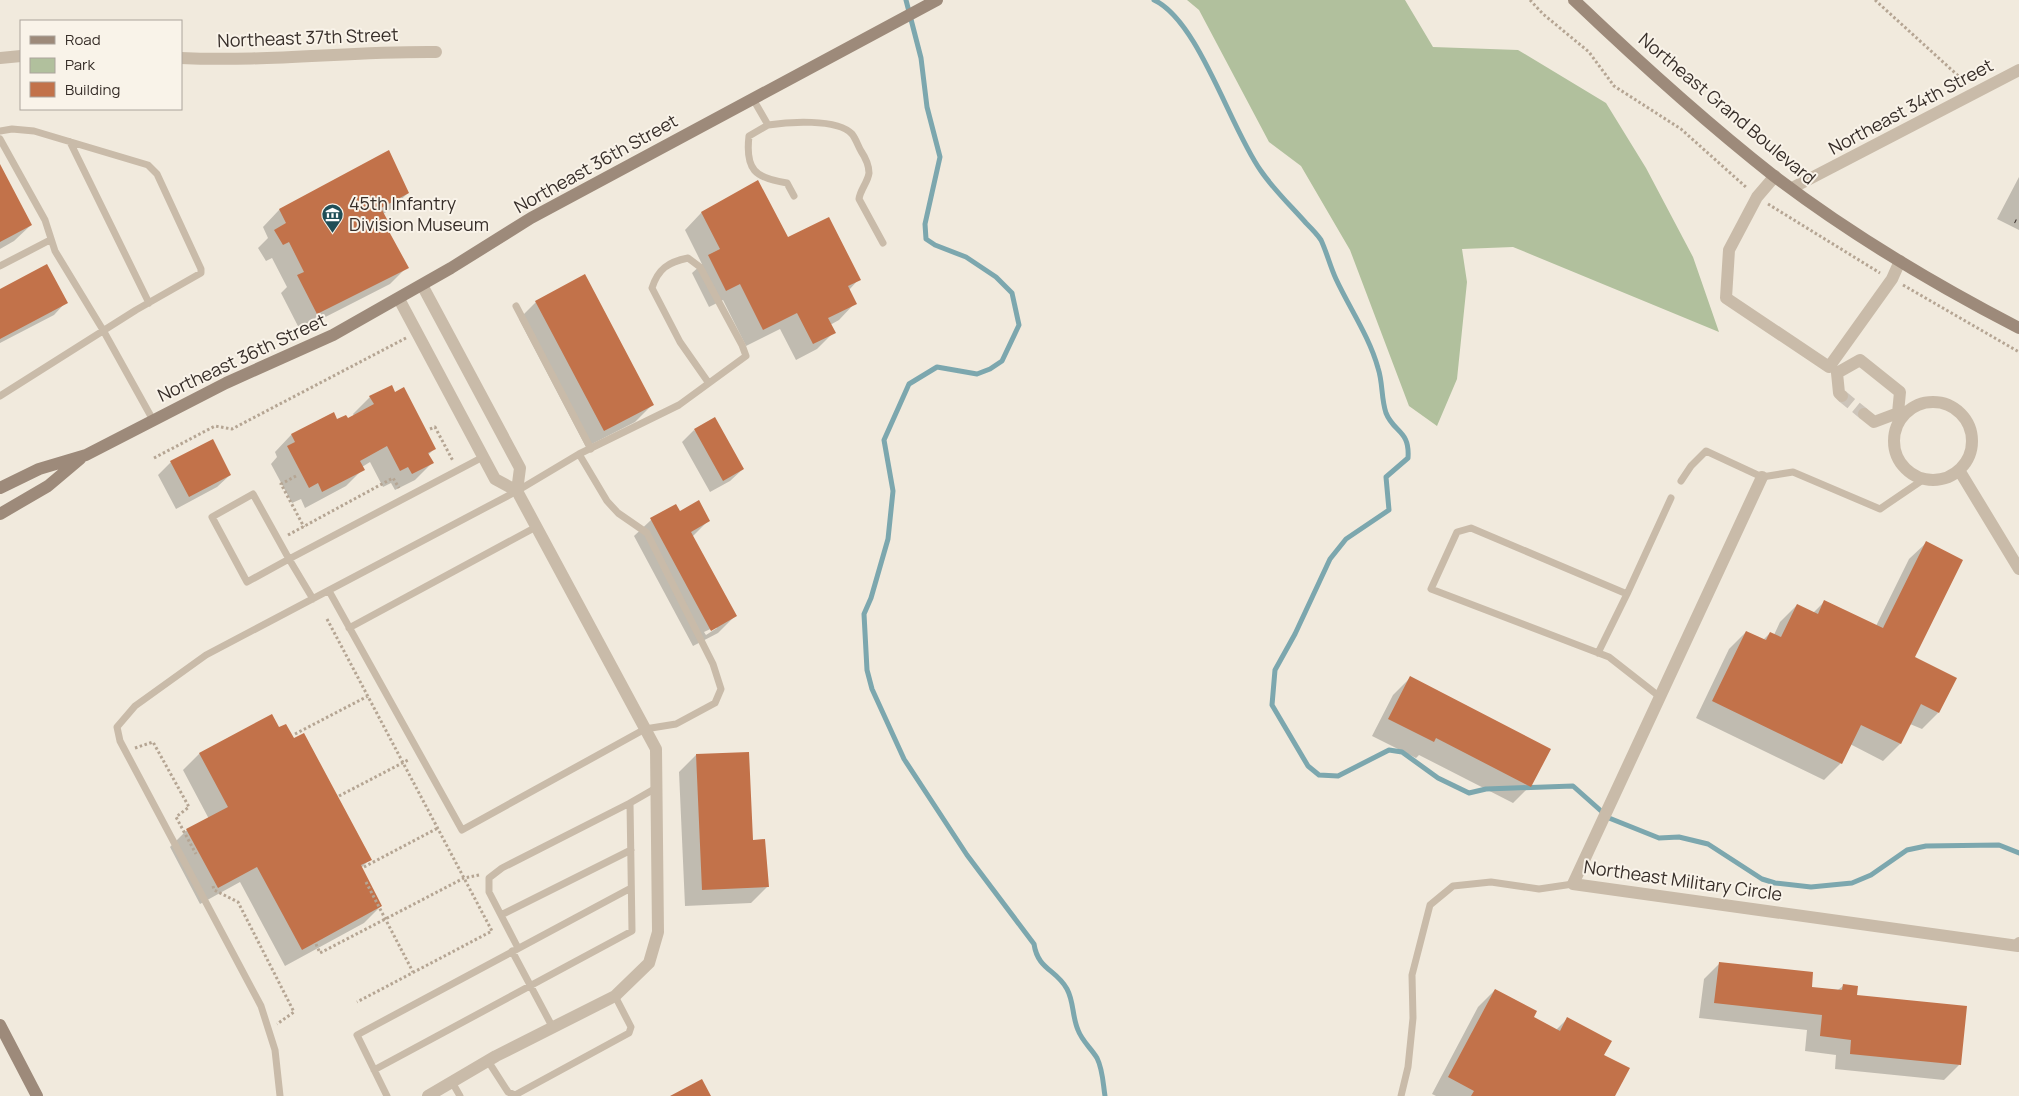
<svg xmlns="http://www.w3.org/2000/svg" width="2019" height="1096" font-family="Manrope,sans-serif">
  <rect width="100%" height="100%" fill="#f1eadd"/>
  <path fill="#b1c09d" d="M1187 0H1405L1433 47 1518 50 1606 103 1646 168 1693 257 1719 332 1513 247 1462 249 1467 282 1457 379 1437 426 1409 406 1350 250 1301 166 1269 142 1199 10Z"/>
  <path fill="#0003" fill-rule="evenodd" d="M388 152 408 193 391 209 383 214 385 225 407 267 390 284 300 330 281 293 287 287 272 258 266 261 258 248 268 238 263 227 279 210Z
    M0 167 31 225 14 241 0 249Z
    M2019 177V230L1997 219Z
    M758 182 788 239 859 279 849 290 855 303 839 320 830 325 834 332 817 349 796 360 780 329 746 346 723 300 709 307 692 273 702 264 685 230 701 213Z
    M0 291 66 302 54 315 0 343Z
    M536 302 652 405 635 422 586 447 519 319Z
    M395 394 434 449 428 455 432 463 415 480 395 490 391 483 383 487 370 462 362 467 363 469 346 486 305 508 301 499 292 503 271 464 277 457 275 452 291 435 333 413 337 421 347 420 354 416 353 414 370 397Z
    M694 430 743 469 730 481 710 492 682 442Z
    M171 462 230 475 217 487 176 509 158 475Z
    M676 506 679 512 708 521 692 537 735 616 718 633 693 646 634 536 651 520ZM717 626V628L706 635 704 632Z
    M1926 543 1914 658 1938 713 1922 729 1910 724 1900 744 1883 761 1850 744 1841 763 1824 780 1696 718 1729 649 1746 632 1763 640 1770 633 1774 635 1780 622 1797 605 1813 613 1825 601 1876 626 1909 559Z
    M1410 678 1530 786 1513 803 1419 755 1416 758 1372 736 1393 695Z
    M279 729 370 859 361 868 381 906 364 923 285 966 240 882 200 904 170 847 187 830 209 819 183 770 199 754Z
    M748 753 752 841 768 886 751 903 685 906 679 772 696 755Z
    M1720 963 1810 988 1838 990 1843 986 1960 1064 1944 1080 1835 1069 1836 1055 1805 1051 1807 1030 1699 1018 1704 979Z
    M1495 990 1532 1017 1556 1030 1567 1019 1603 1055 1614 1096H1436L1432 1094 1478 1007Z"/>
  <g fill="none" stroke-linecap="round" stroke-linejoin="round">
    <path stroke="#7ca7ae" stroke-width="5" d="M906 0 921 58 927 107 940 157 925 224 926 239 935 245 966 257 996 277 1012 293 1019 325 1002 361 990 369 977 374 937 367 909 384 884 440 893 491 888 539 871 598 864 614 867 670 872 689 904 759 967 855 1034 944C1038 970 1056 969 1067 989 1074 1002 1072 1016 1078 1030 1082 1041 1091 1048 1097 1058 1103 1070 1103 1084 1105 1096
      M1154 0C1199 21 1230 128 1261 171 1274 190 1291 206 1306 223 1311 228 1317 234 1321 240 1327 253 1330 266 1336 279 1350 309 1369 336 1378 368 1383 383 1381 398 1386 413 1394 433 1410 430 1408 458L1386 477 1389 510 1346 539 1330 559 1295 634 1275 670 1272 705 1308 766 1319 775 1338 776 1389 750 1402 752 1438 778 1469 793 1486 789 1573 786 1609 818 1659 838 1679 837 1708 844 1762 879 1775 883 1811 887 1852 883 1871 875 1907 850 1926 846 1999 845 2019 853"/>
  </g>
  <path fill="#c2724a" d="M389 150 409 193 381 208 389 223 386 226 409 268 317 314 297 275 304 272 289 242 283 245 274 230 286 223 279 209Z
    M0 164 32 225 0 242Z
    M758 180 788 237 829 217 861 280 848 286 857 304 828 318 836 333 813 344 797 313 763 330 740 284 726 291 708 255 720 249 701 212Z
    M47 264 68 303 0 339V289Z
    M585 274 654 405 604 431 535 301Z
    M392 385 395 392 404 387 436 449 428 453 434 463 412 474 408 467 400 471 387 446 360 461 365 470 322 492 318 483 309 488 287 446 295 442 291 434 334 412 337 419 346 415 348 418 374 404 369 396Z
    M715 417 744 469 723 481 694 429Z
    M213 439 231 475 189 497 170 461Z
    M699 500 710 521 691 532 737 616 711 631 650 518 676 504 680 511Z
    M1926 541 1963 560 1915 657 1957 678 1939 713 1921 704 1901 744 1861 725 1842 764 1712 701 1746 631 1766 640 1770 632 1781 637 1797 604 1818 614 1824 600 1883 628Z
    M1410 676 1551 749 1531 787 1436 738 1434 742 1388 719Z
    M272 714 279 727 286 724 294 738 304 733 372 860 361 865 382 906 302 950 257 867 218 888 186 829 228 807 199 753Z
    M749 752 753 840 765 839 769 887 702 890 696 754Z
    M1719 962 1813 972 1812 987 1842 990 1843 984 1858 986 1857 995 1967 1006 1961 1065 1850 1054 1851 1040 1820 1036 1822 1015 1714 1003Z
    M1495 989 1537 1011 1534 1017 1560 1031 1567 1017 1612 1041 1604 1055 1630 1068 1615 1096H1471L1474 1091 1448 1077Z
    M702 1079 711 1096H670Z"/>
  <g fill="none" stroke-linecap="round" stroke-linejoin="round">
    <path stroke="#ccc4b9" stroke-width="12" stroke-dasharray="12 6" stroke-linecap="butt" d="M1842 396 1864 414"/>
    <path stroke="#b5a593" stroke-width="3" stroke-dasharray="2.5 2.5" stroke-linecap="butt" d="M1530 0 1543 14 1589 52 1614 86 1681 129 1747 188
      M1875 0 1965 82
      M1768 204 1880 273
      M1903 285 2019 352
      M430 429 435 427 453 461
      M154 458 215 426 232 429 406 338
      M296 476 281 484 304 527
      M288 535 393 478 399 488
      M327 619 492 931 357 1002
      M295 734 368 696
      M135 748 153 742 189 807 176 817 196 854
      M339 796 410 759
      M364 867 438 828
      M366 882 413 972
      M213 886 214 890 238 902 294 1012 277 1024
      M316 944 320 953 464 878 479 875"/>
    <path stroke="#c9bba9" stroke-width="7" d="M753 99 768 125C787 122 837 118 852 134 856 139 858 146 861 151 865 157 869 166 869 173 868 182 860 190 859 199L883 243
      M768 125 749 136C745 170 755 178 787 183L794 196
      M0 131 12 129 34 131 148 165 157 174 201 269V273L136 310 0 396
      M0 139 45 220 55 251 103 330 153 420
      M70 142 149 303
      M0 266 50 240
      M516 306 591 449
      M1681 481 1691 466 1706 451 1762 477 1793 472 1880 509 1924 479
      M253 494 289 559 247 582 212 517Z
      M329 591 462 830 645 729 676 724 715 703 721 689 713 664 647 533 618 513 607 501 579 454
      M1627 594 1671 498
      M313 599 289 559 483 457
      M349 628 536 527
      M1598 653 1627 594 1471 528 1457 532 1431 589 1609 657 1660 697
      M501 915 631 850
      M518 948 489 892V878L502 868 630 803
      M512 951 553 1028
      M488 1061 508 1092 515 1095 629 1033 631 1027 615 996
      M374 1070 632 931 630 803 656 788
      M452 1082 460 1096
      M280 1096 275 1050 261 1006 120 741 117 727 135 706 206 655 517 491 579 454 679 405 746 356 742 345 700 267 688 258C668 262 658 269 652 288L680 342 708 382
      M387 1096 357 1035 631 888
      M1401 1096 1408 1067 1413 1018 1412 975 1430 905 1453 886 1491 882 1539 889 1573 884"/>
    <path stroke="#c9bba9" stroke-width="12" d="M0 58 21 56
      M181 58C266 62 351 51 436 52
      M1775 176 1757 197 1729 250 1726 298 1829 367 1892 279 1900 261
      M1792 188 2019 70
      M422 285 520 468 517 491
      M399 299 495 479 517 491 656 749 658 932 649 963 615 996 496 1056 428 1096
      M1842 396 1839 393 1837 373 1860 360 1900 392 1898 413 1874 422 1864 414
      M1894 441a39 39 0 1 1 78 0a39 39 0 1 1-78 0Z
      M1959 470 2019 569
      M1762 477 1573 884 2018 946 2019 943"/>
    <path stroke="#9d8a7a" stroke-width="12" d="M1574 0C1638 61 1704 121 1774 176 1850 234 1934 284 2019 328
      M0 488 39 469 86 455 226 383 333 335 451 268 531 218 937 0
      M0 514 48 486 80 459
      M0 1025 37 1096"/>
    <path stroke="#372e29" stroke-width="4" stroke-dasharray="1 4" stroke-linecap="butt" d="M2015 221 2019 223"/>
  </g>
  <defs>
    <symbol id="museum-pin" viewBox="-11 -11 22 30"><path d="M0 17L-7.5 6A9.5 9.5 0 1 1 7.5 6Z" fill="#1f4e57" stroke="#f9f3e9"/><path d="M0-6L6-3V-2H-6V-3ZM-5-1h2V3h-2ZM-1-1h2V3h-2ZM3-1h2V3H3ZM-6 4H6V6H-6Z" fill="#fff"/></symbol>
  </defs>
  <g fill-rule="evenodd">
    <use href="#museum-pin" x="320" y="202" width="25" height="34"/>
  </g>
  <g text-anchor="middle" stroke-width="4" stroke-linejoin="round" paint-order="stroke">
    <g font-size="18" fill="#372e29" stroke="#f9f3e9">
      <text transform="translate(308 38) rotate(-2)" y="6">Northeast 37th Street</text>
      <text transform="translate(1911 107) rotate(-28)" y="6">Northeast 34th Street</text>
      <text transform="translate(1727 109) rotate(40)" y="6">Northeast Grand Boulevard</text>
      <text transform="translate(596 164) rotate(-29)" y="6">Northeast 36th Street</text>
      <text transform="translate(242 358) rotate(-25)" y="6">Northeast 36th Street</text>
      <text transform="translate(1683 881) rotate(8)" y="6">Northeast Military Circle</text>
    </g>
    <g font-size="18" fill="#372e29" stroke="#f9f3e9" text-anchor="start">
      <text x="349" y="210">45th Infantry<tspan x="349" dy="21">Division Museum</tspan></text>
    </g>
  </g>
  <rect x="20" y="20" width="162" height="90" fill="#f9f3e9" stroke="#aba49c"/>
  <rect x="30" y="36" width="25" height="8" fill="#9d8a7a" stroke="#aba49c"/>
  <text x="65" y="45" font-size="15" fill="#372e29">Road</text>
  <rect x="30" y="58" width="25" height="15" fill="#b1c09d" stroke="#aba49c"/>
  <text x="65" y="70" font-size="15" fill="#372e29">Park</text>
  <rect x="30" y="82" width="25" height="15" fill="#c2724a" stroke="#aba49c"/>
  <text x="65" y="95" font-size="15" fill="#372e29">Building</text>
</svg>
